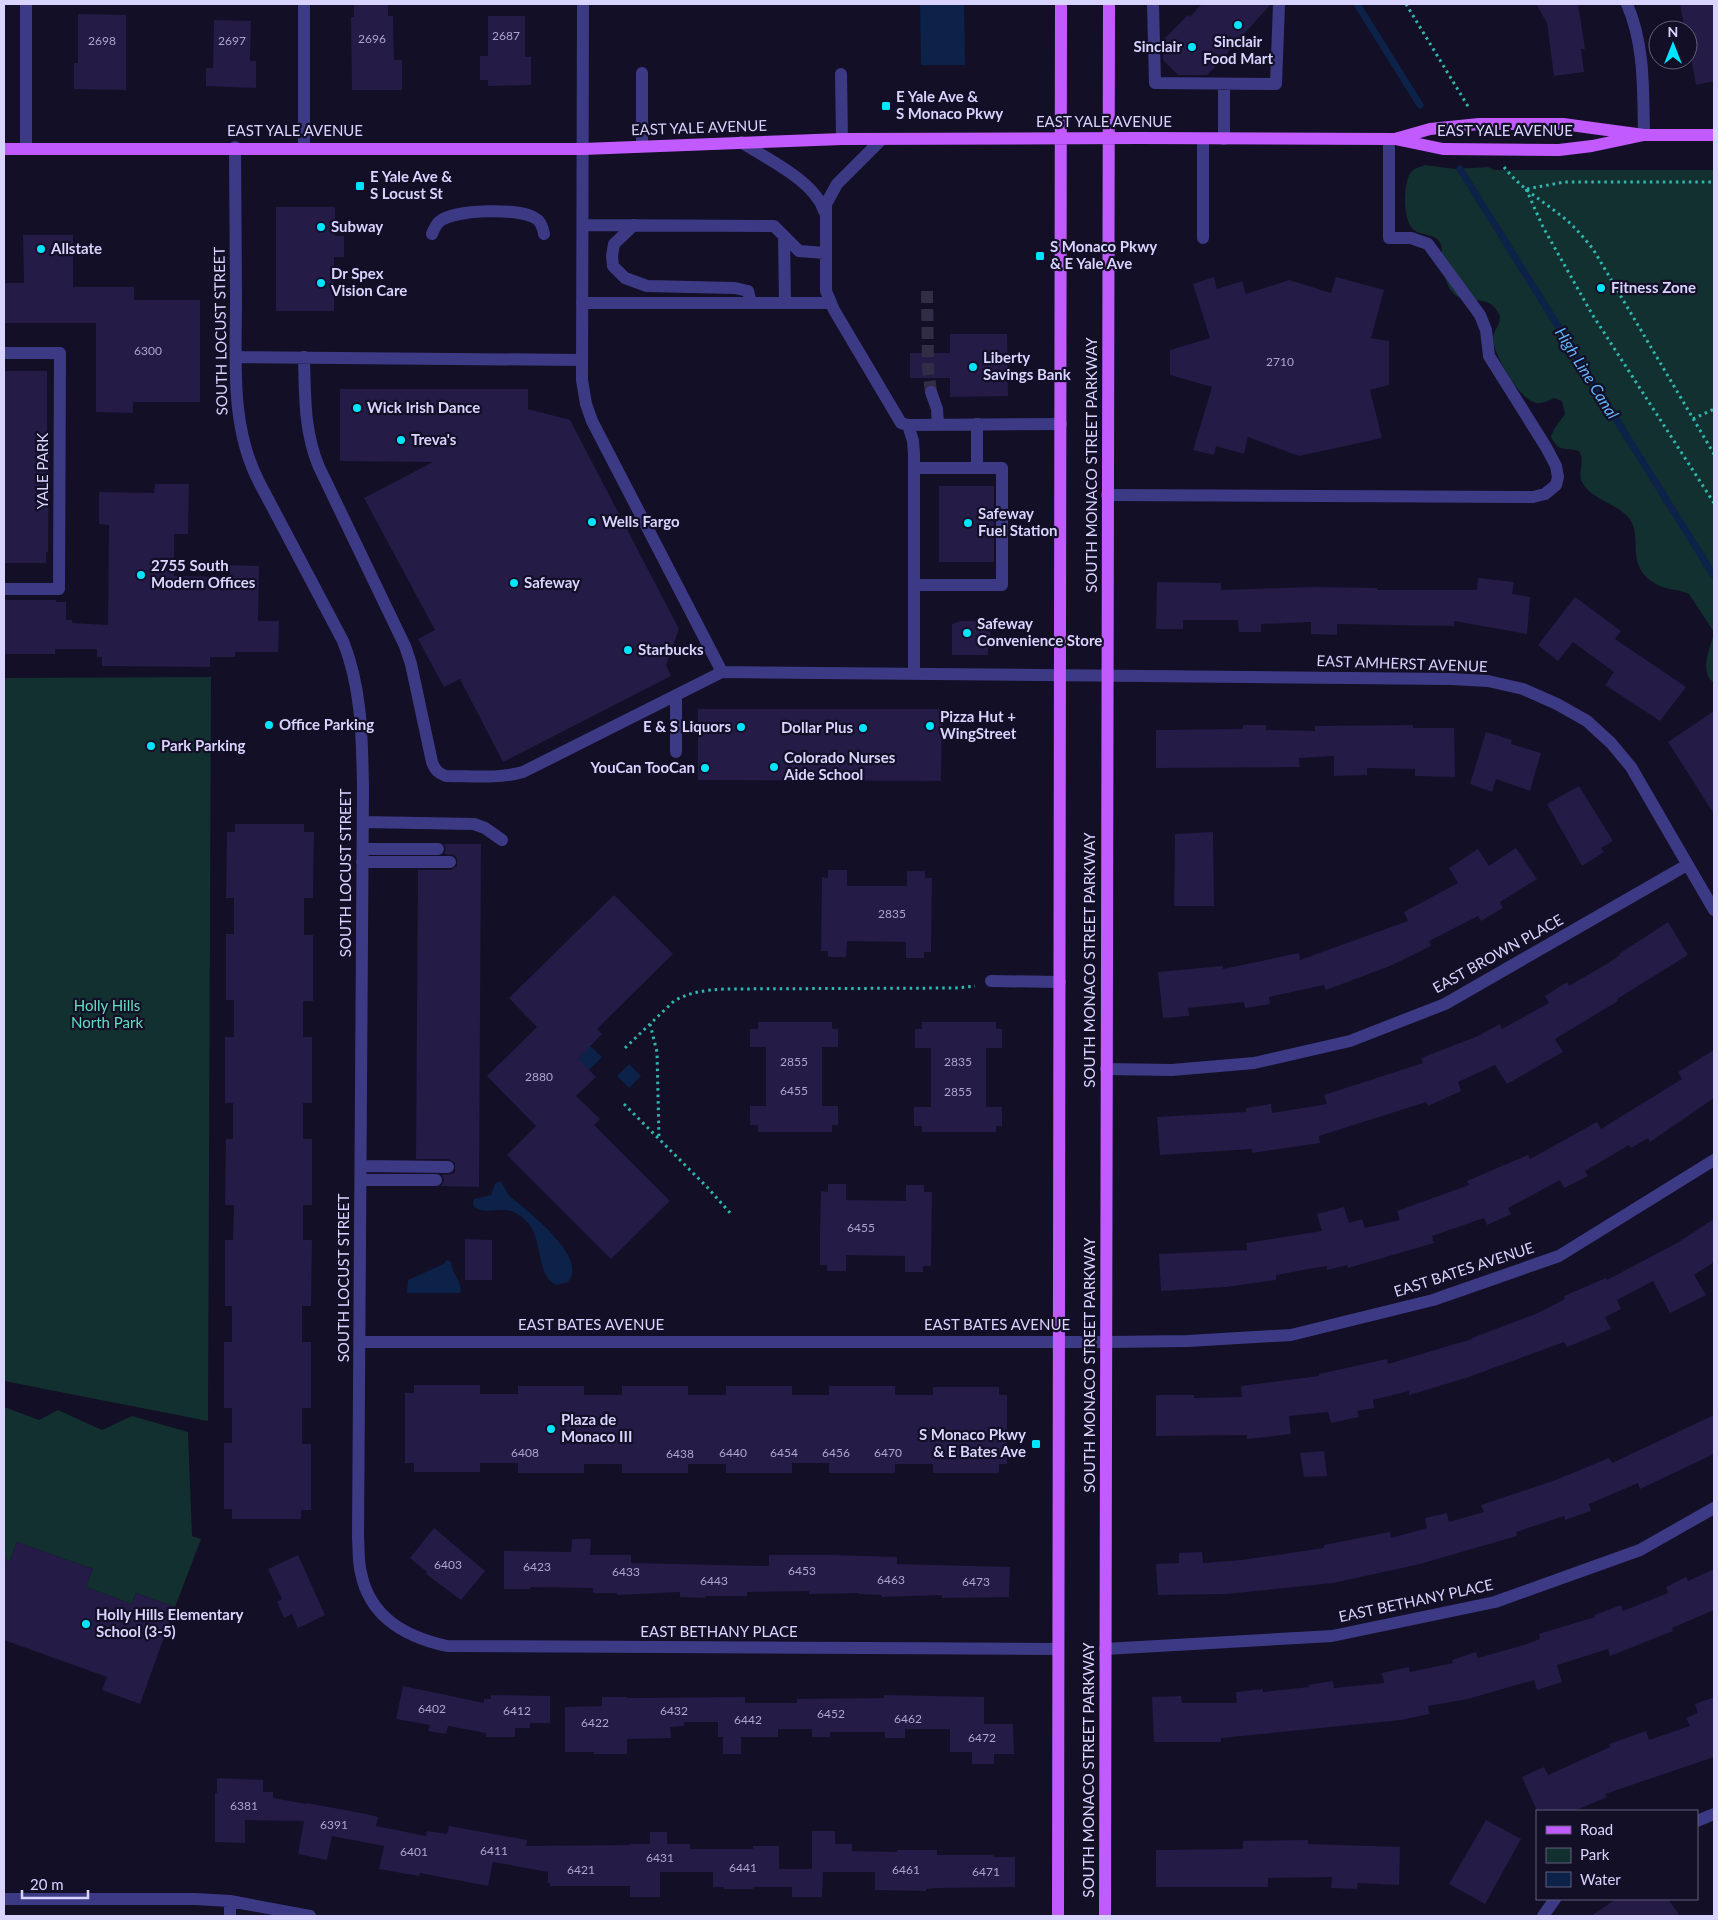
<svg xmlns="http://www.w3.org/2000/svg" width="1718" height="1920" font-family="Lato,sans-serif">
  <rect width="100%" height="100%" fill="#130f26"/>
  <path fill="#12302f" d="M1425 165 1455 169 1488 167 1495 170H1714V683C1698 671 1711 648 1714 632L1689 594C1679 589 1666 590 1656 584 1622 564 1646 536 1627 516 1615 503 1593 500 1583 484 1576 474 1586 462 1579 451 1565 447 1559 453 1551 437L1554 429 1565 414 1562 401 1554 398C1548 401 1542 404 1536 403 1519 399 1494 356 1493 339 1493 330 1503 323 1499 314 1489 292 1464 306 1453 293 1446 286 1442 268 1442 258 1441 253 1443 247 1440 243 1435 232 1418 237 1411 227 1403 216 1403 183 1411 172 1415 168 1420 167 1425 165Z
    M211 677 208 1421 4 1381V678Z
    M4 1407 39 1420 58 1410 102 1430 132 1416 188 1432 192 1536 201 1539 175 1607 136 1593 132 1604 86 1587 93 1569 17 1542 10 1561 4 1559Z"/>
  <path fill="#0c2248" d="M920 4H964L965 65H921Z
    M588 1044 602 1057 566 1093 554 1061Z
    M629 1064 641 1076 629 1088 617 1076Z
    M500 1181C504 1184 505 1191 510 1196 525 1210 590 1257 568 1282L557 1285C536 1278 544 1242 528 1223 506 1198 491 1218 474 1207L473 1203 474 1199 491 1195 495 1184Z
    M446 1260 451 1262C451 1273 464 1283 460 1293H407L408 1280 444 1264Z"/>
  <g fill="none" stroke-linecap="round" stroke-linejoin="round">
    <path stroke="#0c2248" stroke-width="7" d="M1357 4 1420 105
      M1460 169 1714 576"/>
  </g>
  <path fill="#241b47" d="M354 4H388V16H393L394 60H402V90H352L351 17H354Z
    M1202 4H1271L1227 53 1228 54 1207 75H1178L1163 60 1162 41 1188 15 1190 17Z
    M1536 4H1578L1585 49H1581L1584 72 1554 76 1547 23Z
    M1680 4H1714V81L1696 85 1688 43V30H1685Z
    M78 14 126 15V90L74 89V63H78Z
    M488 16H525V57H531V85L488 86V80H480V56H488Z
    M214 20 251 21 250 61H256V88L206 86V68H213Z
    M276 207H335V236H344V257H334V311H276Z
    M23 235H73V287H134V300H200V402H133V413L96 412V323H4V283H24Z
    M1214 277 1217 289 1242 281 1246 294 1289 280 1331 293 1336 277 1384 290 1371 338 1389 341V385L1370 390 1382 438 1299 456 1248 437 1244 454 1216 446 1214 455 1193 450 1212 387 1170 375V350L1210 338 1193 284Z
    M950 334H1007L1008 396 950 397V378H910V353H950Z
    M4 371H47V447H49L48 552H46V563H4Z
    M340 389H528V409L570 420 679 629 666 665 671 676 503 762 460 679 444 687 418 639 435 630 364 498 433 462 340 461Z
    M155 484H189L188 534H174V576L230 577V565L259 566 258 621H279L278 652H235V657H210V667L102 666V657H97V649H55V654H4V600H56V602H66V620H72V623L108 625 109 525 99 524V492L154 493Z
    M939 486H994V562H939Z
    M1478 578 1514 582 1512 594 1530 597 1527 634 1454 621V626L1337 624V635L1311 634V622L1261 624V632H1239L1238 620H1183V629H1156L1157 582 1221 583V590L1312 587 1377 588V590H1477Z
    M1575 597 1621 631 1615 639 1686 687 1660 721 1605 685 1614 672 1573 642 1558 661 1538 645Z
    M961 621H990V643H988V655H952V624Z
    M698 709H942L941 781 698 780Z
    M1714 711V814L1668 742Z
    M1243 725H1266V730L1315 731V726L1413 725V728H1454L1455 777 1415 776V769L1367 768V775L1334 776V756L1299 758 1300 767 1156 768V730L1243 729Z
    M1486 732 1512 740 1511 744 1541 753 1530 791 1496 779 1492 792 1470 784Z
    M1579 786 1613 841 1601 848 1604 852 1582 866 1547 804Z
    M235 824H304V832H314L313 898H304V935H313V1001H303V1037H312V1103H303V1139H312V1205H303V1240H312L311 1306H302V1342H311V1408H302V1444H311V1510H301V1519H232V1509H224V1443H232V1408H224V1342H232V1306H225V1240H233L234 1205H225L226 1139H233V1103H225V1037H234V1000H226V934H234V898H226L227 832H235Z
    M1213 832 1214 906H1174L1175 834Z
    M444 844H481L479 1187 441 1186 444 1180 442 1175 452 1174 455 1172V1163L448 1159H416L418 870H450L457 866V858L454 855 444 854 446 849Z
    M1516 848 1537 879 1500 902 1503 908 1481 921 1478 916 1429 941 1431 946 1390 966 1326 990 1324 985 1269 997 1270 1004 1245 1008 1244 1002 1188 1008 1189 1016 1163 1018 1158 972 1223 966V969L1299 953 1300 960 1408 921 1404 912 1458 883 1449 868 1478 849 1489 866Z
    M828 870H847V886H907V871H925V878H932L931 952H924V958H906V942L847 941 846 957H828V951H821L822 877 828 878Z
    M614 895 673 954 597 1029 602 1034 578 1059 596 1077 576 1096 600 1119 594 1125 670 1201 611 1259 507 1155 536 1126 487 1076 537 1027 509 998Z
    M1668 922 1688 955 1617 999 1618 1001 1555 1039 1563 1052 1507 1084 1495 1065 1458 1082 1461 1091 1428 1106 1426 1102 1319 1136 1320 1143 1252 1153V1149L1160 1155 1157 1117 1246 1112V1108L1271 1104 1272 1113 1327 1104 1324 1095 1423 1063 1421 1058 1478 1036 1500 1024 1502 1029 1549 1003 1545 996 1567 982 1569 986 1610 962 1620 955 1619 954Z
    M758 1022H832V1029H838V1047H822V1106H838V1125H832V1132H758V1125H750V1106H766V1047H750V1029H758Z
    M922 1022H996V1029H1002V1048H986V1107H1002V1126H996V1132H922V1126H914V1107H931V1048H915V1029H922Z
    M1714 1050V1098L1650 1142 1648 1138 1631 1148 1629 1145 1585 1171 1588 1176 1564 1188 1560 1180 1508 1208 1511 1214 1487 1225 1484 1218 1432 1236 1434 1243 1348 1268 1347 1265 1327 1270 1326 1266 1276 1275V1280L1226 1287 1161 1291 1159 1254 1247 1250 1246 1243 1322 1231 1317 1214 1344 1207 1349 1223 1362 1219 1365 1228 1400 1220 1397 1211 1469 1185 1467 1181 1528 1155 1530 1159 1597 1122 1601 1129 1682 1079 1678 1072Z
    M828 1184H846V1200L906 1201V1185H924V1192H932L931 1266H923V1272H905V1256L846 1255V1271H827V1265H820V1230L821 1191 828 1192Z
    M1714 1219V1262L1694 1275 1706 1295 1670 1313 1653 1281 1617 1300 1621 1309 1605 1317 1611 1329 1567 1347 1564 1342 1466 1378 1409 1395V1391L1373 1400 1374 1408 1357 1411 1359 1417 1331 1423 1328 1412 1289 1416 1291 1434 1247 1439V1435L1156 1436V1395H1194V1398L1242 1397 1241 1386 1319 1376V1374L1387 1359 1388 1364 1472 1339V1338L1538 1313 1565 1299 1564 1296 1606 1278 1607 1280 1677 1243Z
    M465 1239 492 1240V1280H465Z
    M414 1385H480V1394H518V1386H584V1395H622V1386H688V1395H726V1386H792V1395H829V1386H895V1395H933V1387H999V1395H1007V1464H999V1473H933V1464H895V1473H829V1463H792V1473H726V1464H688V1473H622V1464H584V1473H518V1463H480V1472H414V1463H405V1393H414Z
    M1714 1415V1454L1640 1489 1638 1483 1589 1504 1591 1511 1565 1520 1564 1516 1516 1532 1517 1536 1420 1564 1333 1583 1227 1594 1158 1595 1156 1564 1179 1563V1553L1202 1552 1203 1563 1242 1560 1324 1548V1545L1390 1532 1391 1538 1427 1528 1425 1518 1447 1513 1449 1522 1484 1512 1481 1505 1553 1481 1609 1458 1612 1463Z
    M1324 1451 1327 1476 1304 1477 1300 1453Z
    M434 1528 485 1571 461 1600 426 1574 427 1572 410 1558Z
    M572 1539H591L590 1555H631V1563L769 1566V1555H833L897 1557V1564L1010 1567 1009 1597 942 1598V1595L882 1597V1595L858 1594V1593L809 1594V1591L747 1592V1596H705V1598L680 1597V1592L617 1595V1593H593V1588L531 1587 530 1589H504V1551L571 1552Z
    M17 1542 93 1569 86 1587 132 1604 136 1593 175 1607 140 1704 102 1690 107 1677 4 1640V1559L10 1561Z
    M298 1555 325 1615 298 1628 292 1614 284 1618 277 1602 282 1599 268 1569Z
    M1714 1569V1610L1672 1628 1673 1631 1610 1656 1608 1649 1557 1665 1562 1682 1537 1690 1534 1680 1468 1699 1428 1706 1429 1714 1401 1720 1221 1738V1742H1154L1152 1697 1181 1696 1182 1703H1237L1236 1692 1263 1689V1692L1309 1687 1308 1685 1333 1681 1334 1688 1384 1683 1382 1673 1409 1667 1410 1672 1453 1663 1452 1660 1476 1652 1478 1658 1524 1645 1540 1639 1539 1634 1595 1617V1615L1621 1605 1623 1611 1668 1593 1666 1587 1686 1577 1688 1581Z
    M403 1686 484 1703V1699H491V1695L550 1696V1723H530V1728H515V1737H486V1733L448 1726 446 1734 428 1731 430 1725 396 1719Z
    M884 1695 984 1697V1724H1013L1014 1754H994V1764H972V1752H950V1729H905V1738H885V1732H830V1737H812V1729H778V1737H741V1754H723V1737H718V1722H684V1726L670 1727 671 1738 627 1739V1754H594V1752H565V1707L602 1706V1697H627V1698L745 1697V1703H797V1699L884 1698Z
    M1714 1697V1757L1605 1794 1607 1797 1574 1811H1537L1522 1777 1544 1767 1548 1775 1610 1747 1609 1744 1646 1731 1649 1740 1690 1726 1686 1718 1698 1713 1695 1704Z
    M217 1778 263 1780V1792H273V1798L307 1804V1803L366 1814 378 1817 376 1826 426 1836 427 1831 447 1834 449 1826 527 1840 526 1846 630 1845V1844H650V1832H667V1844H690V1849H753V1846H779V1869H812V1831H835V1844H852V1851L897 1852V1850H937V1855H993V1857H1015V1887L937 1888 926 1889V1891L875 1890V1872H823L822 1897H792V1887H753V1889H724V1887H713V1872H660V1897H630V1886H550V1883H548V1872L493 1862 488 1886 420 1873 419 1876 379 1869 384 1846 332 1836 327 1860 298 1854 304 1821 245 1820V1843L215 1842V1793H217Z
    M1486 1820 1521 1839 1485 1904 1449 1884Z
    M1308 1840V1844L1400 1847 1399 1885 1358 1883 1357 1889 1331 1888 1332 1877 1268 1878V1887H1156V1850L1243 1849V1841Z
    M1616 1899H1668L1680 1916H1591Z"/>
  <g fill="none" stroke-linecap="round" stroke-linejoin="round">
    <path stroke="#312d47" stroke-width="12" stroke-dasharray="12 6" stroke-linecap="butt" d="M927 291 928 369 931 392"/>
    <path stroke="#2fb8b0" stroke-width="3" stroke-dasharray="2.5 4" stroke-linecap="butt" d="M1406 4 1469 108
      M1504 167C1520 188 1543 201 1564 218 1575 227 1584 238 1593 249L1714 454
      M1526 189 1543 227 1592 314 1714 503
      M1527 189 1564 182H1714
      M1693 419 1714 409
      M650 1024 657 1052 659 1138
      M625 1048 674 1001C690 992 706 990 724 989L956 988 975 986
      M624 1104 707 1187 732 1215"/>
    <path stroke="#3d3a85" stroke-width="12" d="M26 4V149
      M583 4 582 380 586 404 592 421 722 672
      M1153 4 1155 83 1276 84 1279 4
      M1627 4C1645 46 1643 90 1644 135
      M841 74 842 139
      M1224 84V139
      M882 139 837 184 826 204V291L834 310 901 423 908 425 1061 424
      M1203 139V238
      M741 142C767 159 815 181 824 211
      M642 146V73
      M235 147C235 198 236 249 236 299 236 361 230 426 259 482L343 641C362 689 362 737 363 788L358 1538C359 1550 358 1562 361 1573 370 1618 406 1637 447 1646L1057 1649
      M304 148V4
      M583 225 774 226 799 251 825 253
      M634 225 614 244 612 256 613 266 625 278 647 286 735 288 748 291 751 303
      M432 234C434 229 436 224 440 221 456 209 519 208 535 218 541 221 543 228 544 234
      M784 236 785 303
      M582 303H830
      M4 353H60L59 589H4
      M236 357 582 360
      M304 357C305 395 304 432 319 467L405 646 411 664 432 762C435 770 438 773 446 776 472 776 498 779 523 772L722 672 1451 679 1488 681 1523 689 1557 704 1587 721 1611 743 1631 767 1714 910
      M931 392 937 409 938 425
      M977 424V468
      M908 425 913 441 914 454V674
      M914 468H1002V585H914
      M1107 495 1533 497 1545 494 1556 485 1558 477 1556 466 1546 447 1489 356 1486 330 1480 315 1428 244 1411 238H1389V139
      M676 695V752
      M363 822 474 824 485 828 502 840
      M363 849H438
      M362 862H450
      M991 981 1060 982
      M1106 1069 1172 1070 1254 1063 1350 1041 1445 1004 1687 865
      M361 1166 448 1167
      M361 1180H436
      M360 1342H1107L1188 1341 1291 1335 1433 1300 1559 1256 1714 1160
      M1105 1649 1332 1636 1495 1602 1640 1550 1714 1508
      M1697 1821 1714 1814
      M4 1899H195L230 1901 310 1916
      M230 1901V1916
      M1543 1916 1555 1899"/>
    <path stroke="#c25bff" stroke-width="12" d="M1395 139 1430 129 1479 124H1563L1644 135H1714
      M4 149H583L842 139 1139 138 1395 139 1443 149 1559 150 1592 146 1644 135
      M1058 1916 1061 4
      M1105 1916 1109 4"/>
  </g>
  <g fill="#00e5ff" stroke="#130f26" stroke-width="2">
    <circle cx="1238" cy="25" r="5"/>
    <circle cx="1192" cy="47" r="5"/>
    <rect x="881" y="101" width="10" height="10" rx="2.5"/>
    <rect x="355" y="181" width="10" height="10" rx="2.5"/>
    <circle cx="321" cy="227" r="5"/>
    <circle cx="41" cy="249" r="5"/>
    <rect x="1035" y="251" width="10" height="10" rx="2.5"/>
    <circle cx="321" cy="283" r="5"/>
    <circle cx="1601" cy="288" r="5"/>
    <circle cx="973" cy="367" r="5"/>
    <circle cx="357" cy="408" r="5"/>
    <circle cx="401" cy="440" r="5"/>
    <circle cx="592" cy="522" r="5"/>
    <circle cx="968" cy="523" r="5"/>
    <circle cx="141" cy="575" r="5"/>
    <circle cx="514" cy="583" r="5"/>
    <circle cx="967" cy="633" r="5"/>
    <circle cx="628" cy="650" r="5"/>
    <circle cx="269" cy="725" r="5"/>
    <circle cx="930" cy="726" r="5"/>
    <circle cx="741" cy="727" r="5"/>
    <circle cx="863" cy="728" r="5"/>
    <circle cx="151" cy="746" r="5"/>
    <circle cx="774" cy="767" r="5"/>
    <circle cx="705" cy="768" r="5"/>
    <circle cx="551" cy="1429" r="5"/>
    <rect x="1031" y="1439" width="10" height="10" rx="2.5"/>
    <circle cx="86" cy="1624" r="5"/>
  </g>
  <g text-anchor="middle" stroke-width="4.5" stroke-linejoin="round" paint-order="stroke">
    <g font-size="12" fill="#aca6d1">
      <text x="506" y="40">2687</text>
      <text x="372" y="43">2696</text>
      <text x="102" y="45">2698</text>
      <text x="232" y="45">2697</text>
      <text x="148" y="355">6300</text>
      <text x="1280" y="366">2710</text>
      <text x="892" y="918">2835</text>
      <text x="794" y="1066">2855</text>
      <text x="958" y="1066">2835</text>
      <text x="539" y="1081">2880</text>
      <text x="794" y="1095">6455</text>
      <text x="958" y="1096">2855</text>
      <text x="861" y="1232">6455</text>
      <text x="525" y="1457">6408</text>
      <text x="733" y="1457">6440</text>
      <text x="784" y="1457">6454</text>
      <text x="836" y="1457">6456</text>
      <text x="888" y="1457">6470</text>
      <text x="680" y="1458">6438</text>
      <text x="448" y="1569">6403</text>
      <text x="537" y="1571">6423</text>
      <text x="802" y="1575">6453</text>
      <text x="626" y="1576">6433</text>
      <text x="891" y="1584">6463</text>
      <text x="714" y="1585">6443</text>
      <text x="976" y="1586">6473</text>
      <text x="432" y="1713">6402</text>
      <text x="517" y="1715">6412</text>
      <text x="674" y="1715">6432</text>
      <text x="831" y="1718">6452</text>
      <text x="908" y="1723">6462</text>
      <text x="748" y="1724">6442</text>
      <text x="595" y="1727">6422</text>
      <text x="982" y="1742">6472</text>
      <text x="244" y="1810">6381</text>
      <text x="334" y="1829">6391</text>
      <text x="494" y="1855">6411</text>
      <text x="414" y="1856">6401</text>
      <text x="660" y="1862">6431</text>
      <text x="743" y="1872">6441</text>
      <text x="581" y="1874">6421</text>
      <text x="906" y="1874">6461</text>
      <text x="986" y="1876">6471</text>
    </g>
    <g font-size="15" font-weight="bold" fill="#d9d4ff" stroke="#130f26" text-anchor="start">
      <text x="1238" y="47" text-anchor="middle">Sinclair<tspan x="1238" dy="17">Food Mart</tspan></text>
      <text x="1182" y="52" text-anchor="end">Sinclair</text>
      <text x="896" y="102">E Yale Ave &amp;<tspan x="896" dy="17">S Monaco Pkwy</tspan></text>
      <text x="370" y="182">E Yale Ave &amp;<tspan x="370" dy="17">S Locust St</tspan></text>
      <text x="331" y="232">Subway</text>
      <text x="1050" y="252">S Monaco Pkwy<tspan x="1050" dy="17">&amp; E Yale Ave</tspan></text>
      <text x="51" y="254">Allstate</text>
      <text x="331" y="279">Dr Spex<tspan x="331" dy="17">Vision Care</tspan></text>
      <text x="1611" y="293">Fitness Zone</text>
      <text x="983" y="363">Liberty<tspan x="983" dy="17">Savings Bank</tspan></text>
      <text x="367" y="413">Wick Irish Dance</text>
      <text x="411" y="445">Treva's</text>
      <text x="978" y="519">Safeway<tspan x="978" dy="17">Fuel Station</tspan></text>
      <text x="602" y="527">Wells Fargo</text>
      <text x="151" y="571">2755 South<tspan x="151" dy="17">Modern Offices</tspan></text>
      <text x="524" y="588">Safeway</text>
      <text x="977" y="629">Safeway<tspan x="977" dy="17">Convenience Store</tspan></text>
      <text x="638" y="655">Starbucks</text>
      <text x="940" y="722">Pizza Hut +<tspan x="940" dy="17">WingStreet</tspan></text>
      <text x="279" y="730">Office Parking</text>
      <text x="731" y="732" text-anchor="end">E &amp; S Liquors</text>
      <text x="853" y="733" text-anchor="end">Dollar Plus</text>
      <text x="161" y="751">Park Parking</text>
      <text x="784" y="763">Colorado Nurses<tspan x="784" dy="17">Aide School</tspan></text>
      <text x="695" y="773" text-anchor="end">YouCan TooCan</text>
      <text x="561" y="1425">Plaza de<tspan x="561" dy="17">Monaco III</tspan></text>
      <text x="1026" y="1440" text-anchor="end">S Monaco Pkwy<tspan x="1026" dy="17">&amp; E Bates Ave</tspan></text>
      <text x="96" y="1620">Holly Hills Elementary<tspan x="96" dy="17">School (3-5)</tspan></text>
    </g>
    <g font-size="15" fill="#d9d4ff" stroke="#130f26">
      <text x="1104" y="127">EAST YALE AVENUE</text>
      <text transform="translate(699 128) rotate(-2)" y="5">EAST YALE AVENUE</text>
      <text x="295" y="136">EAST YALE AVENUE</text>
      <text x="1505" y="136">EAST YALE AVENUE</text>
      <text transform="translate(221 331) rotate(-91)" y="5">SOUTH LOCUST STREET</text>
      <text transform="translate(1092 465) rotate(-90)" y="5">SOUTH MONACO STREET PARKWAY</text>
      <text transform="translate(43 471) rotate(-90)" y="5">YALE PARK</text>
      <text transform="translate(1402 664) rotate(2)" y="5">EAST AMHERST AVENUE</text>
      <text transform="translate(346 873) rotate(-90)" y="5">SOUTH LOCUST STREET</text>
      <text transform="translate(1498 954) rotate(-29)" y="5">EAST BROWN PLACE</text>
      <text transform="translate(1090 960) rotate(-90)" y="5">SOUTH MONACO STREET PARKWAY</text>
      <text transform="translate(1464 1270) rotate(-18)" y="5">EAST BATES AVENUE</text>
      <text transform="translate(344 1278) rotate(-90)" y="5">SOUTH LOCUST STREET</text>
      <text x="591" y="1330">EAST BATES AVENUE</text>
      <text x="997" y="1330">EAST BATES AVENUE</text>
      <text transform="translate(1090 1365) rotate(-90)" y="5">SOUTH MONACO STREET PARKWAY</text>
      <text transform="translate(1416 1601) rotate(-12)" y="5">EAST BETHANY PLACE</text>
      <text x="719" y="1637">EAST BETHANY PLACE</text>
      <text transform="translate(1089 1770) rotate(-90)" y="5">SOUTH MONACO STREET PARKWAY</text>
    </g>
    <g font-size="15" fill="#5fe0c0" stroke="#130f26">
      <text x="107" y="1011">Holly Hills<tspan x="107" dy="17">North Park</tspan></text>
    </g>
    <g font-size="16" font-style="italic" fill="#62b6ff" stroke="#130f26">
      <text transform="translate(1587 373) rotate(58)" y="6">High Line Canal</text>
    </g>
  </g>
  <rect width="1718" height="1920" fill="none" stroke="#d9d4ff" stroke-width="10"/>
  <rect x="1536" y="1810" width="162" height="90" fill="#130f26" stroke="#625e7d"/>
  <rect x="1546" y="1826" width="25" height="8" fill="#c25bff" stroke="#625e7d"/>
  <text x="1580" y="1835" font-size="15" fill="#d9d4ff">Road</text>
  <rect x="1546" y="1848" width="25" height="15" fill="#12302f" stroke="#625e7d"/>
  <text x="1580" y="1860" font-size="15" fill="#d9d4ff">Park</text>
  <rect x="1546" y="1872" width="25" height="15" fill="#0c2248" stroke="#625e7d"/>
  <text x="1580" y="1885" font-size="15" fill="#d9d4ff">Water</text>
  <g transform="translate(1673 45)"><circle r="24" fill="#130f26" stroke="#625e7d"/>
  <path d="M0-4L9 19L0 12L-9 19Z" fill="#00e5ff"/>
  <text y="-8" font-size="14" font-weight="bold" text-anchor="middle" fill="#d9d4ff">N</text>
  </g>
  <path d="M22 1890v8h66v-8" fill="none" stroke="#d9d4ff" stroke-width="2.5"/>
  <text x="30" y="1890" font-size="15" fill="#d9d4ff" stroke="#130f26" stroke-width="4" paint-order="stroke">20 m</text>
</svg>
